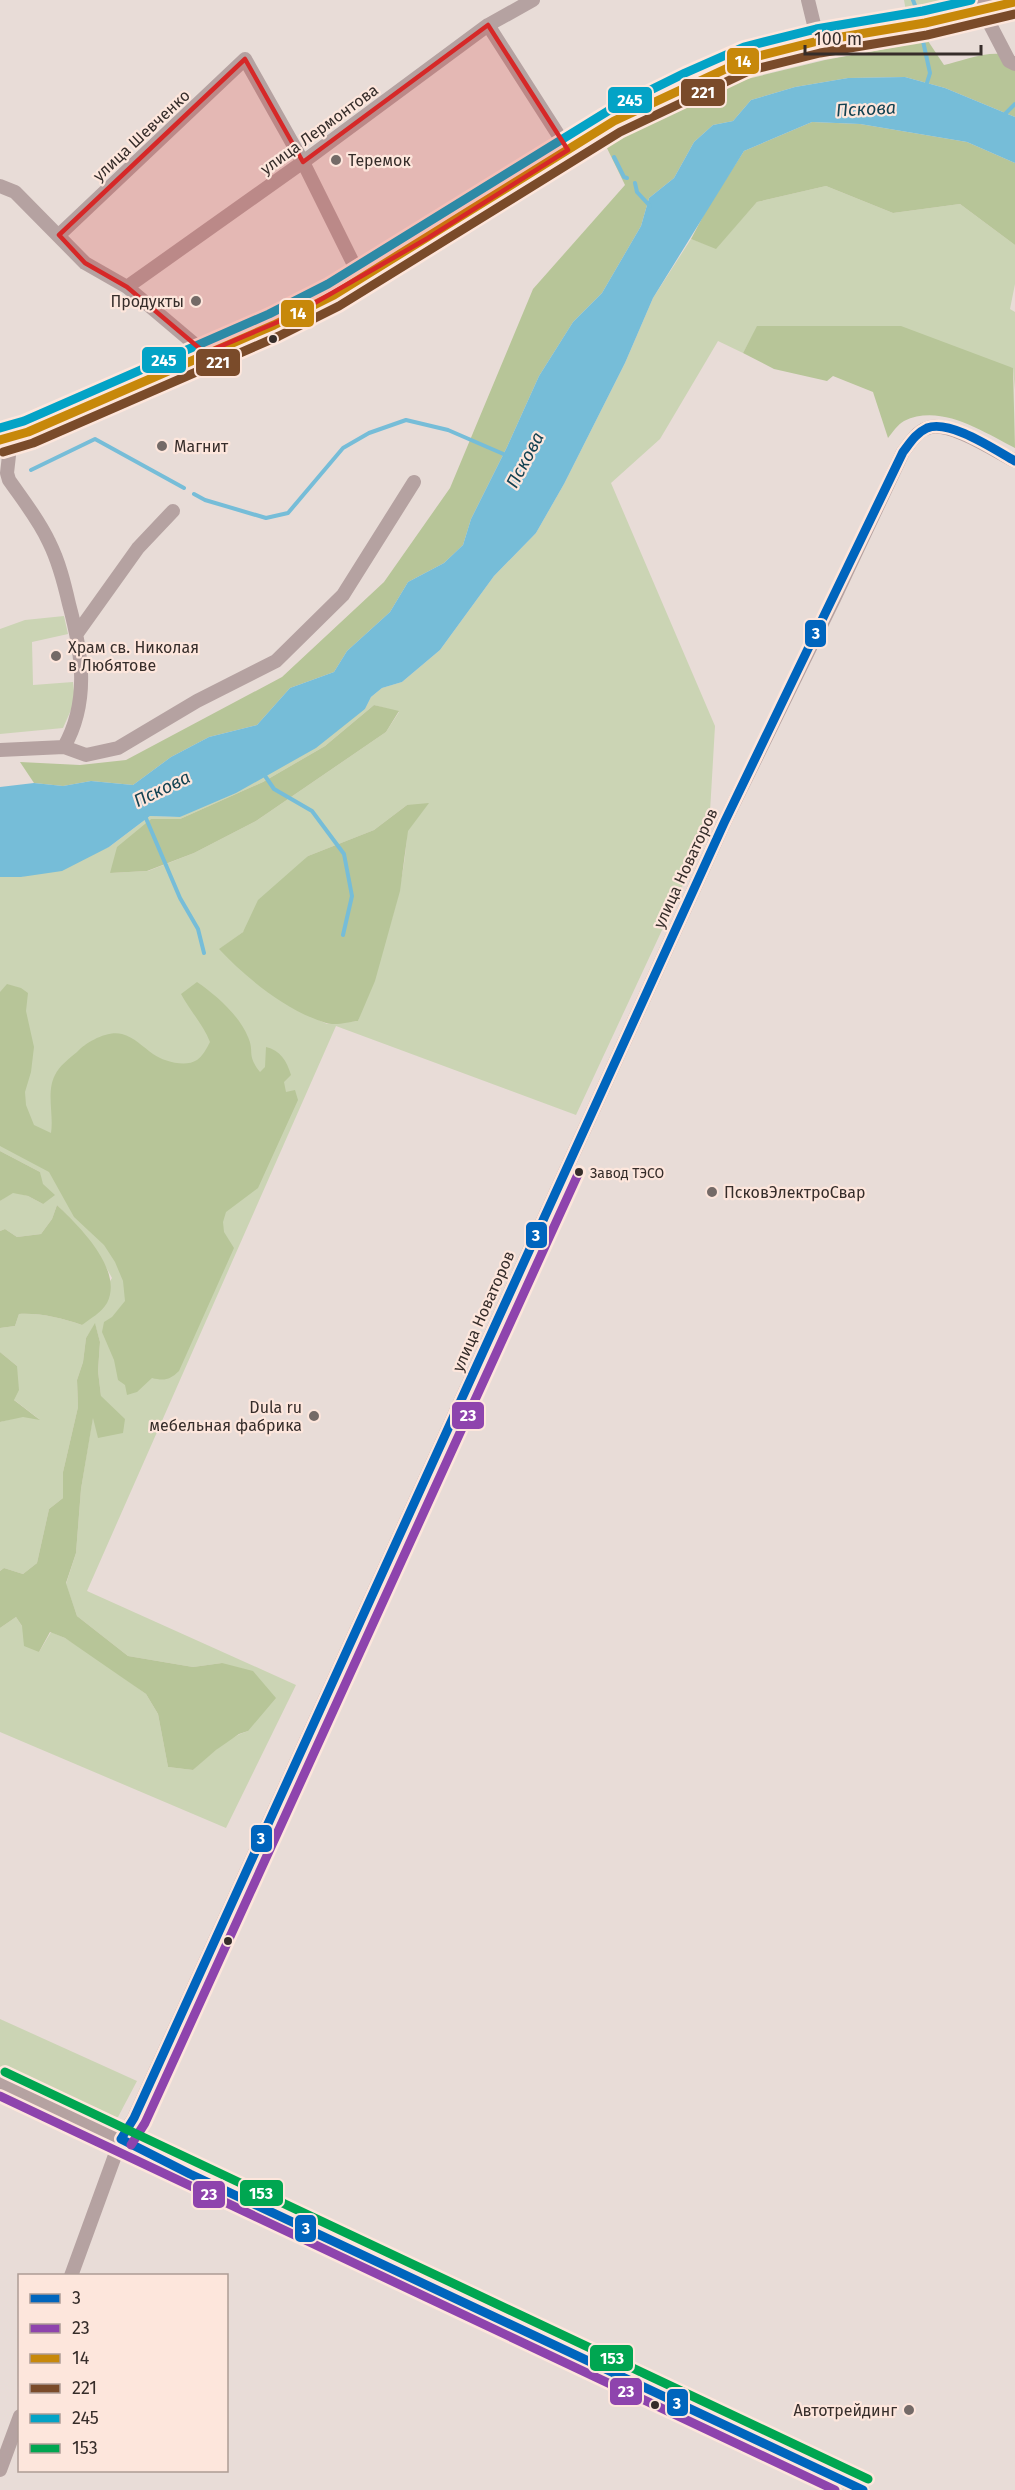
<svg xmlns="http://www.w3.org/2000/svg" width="1015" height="2490" font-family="'Fira Sans',sans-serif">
  <rect width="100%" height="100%" fill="#e8dcd7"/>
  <path fill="#cbd4b4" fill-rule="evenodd" d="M904 0H989L907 17Z
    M826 186 893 213 960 204 1015 245V284L1010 309 1015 312V390L1013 368 758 326 743 353 718 341 660 439 611 483 715 726 709 829 576 1115 336 1026 87 1591 296 1685 226 1828 0 1732V1628L16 1617 39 1652 51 1632 65 1638 86 1651 146 1694 158 1714 168 1767 193 1770C210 1755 226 1738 248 1731L222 1663 193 1667 128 1656 77 1616 66 1584 76 1553 81 1489 93 1416 101 1396 98 1371 100 1342 95 1324 86 1338 83 1362 77 1380 78 1407 63 1472V1498L49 1509 37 1563 23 1574 4 1568 0 1571V1422L23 1416 39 1419 13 1399 17 1366 0 1352V1328L15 1326 19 1314C41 1313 61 1318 82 1325L112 1278C97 1250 80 1227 57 1205L52 1219 41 1234 17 1237 5 1229 0 1231V1201L13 1192 28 1196 43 1204 40 1172 0 1151V877H21L109 847 150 816 180 817 365 709 371 697 382 688 402 682 440 650 494 576 536 533 564 484 625 363 653 298 691 239 716 248 757 202ZM374 705 399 712 386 732 256 821 194 853 148 871 110 873 151 819H180L263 782 325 746ZM407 805C411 881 382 950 358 1021L327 1024 291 1006 220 949 243 932 308 856 374 830Z
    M64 616 68 634 32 642 33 685 73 682 75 701 63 728 0 734V629L25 620Z
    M0 2019 137 2081 118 2117 109 2119 0 2071Z"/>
  <path fill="#b7c598" d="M928 41 944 65C963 61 998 46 1015 59V117L945 88 905 77 848 78 795 87 751 100 733 121 713 125 694 142 674 178 649 198 641 226 602 293 573 322 539 376 507 447 471 519 463 545 444 563 408 582 390 612 347 651 334 672 290 688 257 725 209 737 171 757 133 785 91 781 63 786 34 783 20 762 80 765 126 760 282 677 384 582 450 488 533 289 625 185 604 142 743 80 825 60Z
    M812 122 860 124 967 142 1015 163V245L960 204 893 213 826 186 757 202 716 249 691 239 708 207 744 151Z
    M757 326H901L1013 368 1015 448C983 432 941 403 904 421 898 424 892 433 888 438L873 392 833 376 827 381 774 369 743 353Z
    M374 705 399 711 386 732 256 821 194 853 147 871 110 873 117 847 151 819H180L263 782 325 746Z
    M429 803 408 831 400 891 375 981 358 1021C349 1022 335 1026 326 1023 287 1011 246 978 219 949L243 932 258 900 308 856 374 830 407 805Z
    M197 982C216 995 239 1015 248 1037 255 1053 246 1054 260 1072L265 1067 266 1047C280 1050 287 1061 291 1075L284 1082 286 1092 295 1090 298 1100 258 1188 226 1212 223 1222 224 1232 234 1248 179 1371C170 1380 164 1381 152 1378L137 1392 127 1395 125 1385 118 1380 114 1360 102 1332 104 1322 112 1317 125 1301 123 1281 115 1262 104 1245 74 1217 49 1172 0 1146V992L7 984 21 988 28 993 26 1011 34 1047 31 1072 25 1092 26 1105 34 1125 51 1133C54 1115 46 1092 55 1075 59 1066 70 1058 77 1052 86 1042 108 1030 122 1034 134 1037 143 1047 153 1054 163 1061 185 1068 197 1060 202 1057 207 1048 210 1042 203 1024 190 1011 181 994Z
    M0 1151 40 1172 43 1184 55 1195 43 1204 28 1196 13 1193 0 1201Z
    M57 1205C79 1226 124 1270 107 1303 101 1313 91 1318 82 1325 61 1318 41 1313 19 1314L15 1326 0 1328V1231L5 1229 17 1237 41 1234 52 1219Z
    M95 1323 100 1342 98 1371 101 1396 125 1419 123 1433 98 1438 93 1418 81 1489 76 1553 66 1583 77 1616 128 1656 193 1667 222 1663 253 1671 276 1698 248 1731 239 1734 216 1750 193 1770 168 1767 158 1714 146 1694 65 1638 50 1632 39 1652 24 1646 22 1626 16 1617 0 1628V1571L4 1568 23 1574 37 1563 49 1509 63 1498V1472L78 1407 77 1380 83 1362 86 1338Z
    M0 1352 17 1366 19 1390 14 1400 40 1420 23 1417 0 1422Z"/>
  <path fill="#76bdd8" d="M905 77 945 88 1015 117V163L967 142 860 124 812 122 744 151 653 298 625 363 564 484 536 533 494 576 440 650 402 682 382 688 371 697 365 709 316 748 236 793 180 817 150 816 109 847 62 871 21 877H0V787L34 783 63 786 91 781 133 785 171 757 209 737 257 725 290 688 334 672 347 651 390 612 408 582 444 563 463 545 471 519 507 447 539 376 573 322 602 293 641 226 649 198 674 178 694 142 713 125 733 121 751 100 795 87 848 78Z"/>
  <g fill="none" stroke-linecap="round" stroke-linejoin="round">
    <path stroke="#76bdd8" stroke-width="4" d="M913 0 919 16
      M921 32 930 73 926 86
      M1003 116 1015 104
      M614 157 624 177 627 178
      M635 183 637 192 650 206
      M31 470 95 439 184 488
      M194 494 205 500 266 518 288 513 343 448 369 433 406 420 448 430 508 456
      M263 773 274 789 312 811 344 854 352 896 343 935
      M145 816 180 898 198 929 204 953"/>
    <path stroke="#b5a2a1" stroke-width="14" d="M808 0 818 41
      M983 11 1009 61 1015 64
      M488 25 568 150
      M0 186 15 192 85 263 127 287 205 353
      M59 235 245 59 303 162 361 279
      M127 287 303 162 488 25 533 0
      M78 632 138 548 173 511
      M64 747 86 755 118 748 197 701 276 661 343 595 414 482
      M0 750 64 747C90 701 82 652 69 604 64 582 59 562 49 542 39 520 23 500 9 480L7 473 11 438
      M0 2083 863 2490
      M71 2276 121 2139 134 2118 724 823 834 599 903 452C911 442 917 430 931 427 953 423 995 451 1015 461
      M0 2470 20 2416"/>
    <path stroke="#b5a0a1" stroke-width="22" d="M0 440 28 432 274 325 334 295 428 238 614 121 690 84 747 59 818 41 925 23 1015 2"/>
    <defs>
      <path id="bus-1" d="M121 2139 134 2118 724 823 903 452C910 443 916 433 927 428 950 419 995 450 1015 461
        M121 2139 190 2174 863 2490"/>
      <path id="bus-2" d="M0 2096 835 2490
        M131 2145 145 2123 579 1172"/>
      <path id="bus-3" d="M0 440 28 432 274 325 334 295 614 121 747 59 818 41 925 23 1015 2"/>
      <path id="bus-4" d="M3 452 33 443 279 336 339 306 620 132 751 70 820 53 927 35 1015 14"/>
      <path id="bus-5" d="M0 428 24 421 269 314 328 284 608 111 685 73 744 47 816 29 923 11 971 0"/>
      <path id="bus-6" d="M5 2072 868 2479"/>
    </defs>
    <use href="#bus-1" stroke="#fde6dc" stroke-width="14"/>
    <use href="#bus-2" stroke="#fde6dc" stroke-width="14"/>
    <use href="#bus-3" stroke="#fde6dc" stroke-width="14"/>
    <use href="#bus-4" stroke="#fde6dc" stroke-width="14"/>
    <use href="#bus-5" stroke="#fde6dc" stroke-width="14"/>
    <use href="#bus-6" stroke="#fde6dc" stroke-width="14"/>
    <use href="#bus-1" stroke="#0065bd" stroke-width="9"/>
    <use href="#bus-2" stroke="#8e44ad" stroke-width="9"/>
    <use href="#bus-3" stroke="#c7880a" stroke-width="9"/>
    <use href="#bus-4" stroke="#7a4b2a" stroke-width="9"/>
    <use href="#bus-5" stroke="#03a3c6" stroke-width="9"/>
    <use href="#bus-6" stroke="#00a651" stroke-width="9"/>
  </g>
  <path fill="#d62828" fill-opacity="0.2" stroke="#d62828" stroke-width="4.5" stroke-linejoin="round" d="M488 25 568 150 428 238 292 316 205 353 127 287 85 263 59 235 245 59 303 162Z"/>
  <g fill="#746a67" stroke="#fde6dc" stroke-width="2">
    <circle cx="336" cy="160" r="6"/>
    <circle cx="196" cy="301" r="6"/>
    <circle cx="162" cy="446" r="6"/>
    <circle cx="56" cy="656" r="6"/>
    <circle cx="712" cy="1192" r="6"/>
    <circle cx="314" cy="1416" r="6"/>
    <circle cx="909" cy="2410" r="6"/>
  </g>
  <g fill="#362d2a" stroke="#fde6dc" stroke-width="2">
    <circle cx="273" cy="339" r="5"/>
    <circle cx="579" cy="1172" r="5"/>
    <circle cx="228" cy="1941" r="5"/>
    <circle cx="655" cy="2405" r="5"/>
  </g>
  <g text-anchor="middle" stroke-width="4.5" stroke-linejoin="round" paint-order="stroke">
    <g font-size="14" fill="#362d2a" stroke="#fde6dc" text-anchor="start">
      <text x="590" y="1178">Завод ТЭСО</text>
    </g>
    <g font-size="16" fill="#362d2a" stroke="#fde6dc">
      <text transform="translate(319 129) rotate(-36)" y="6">улица Лермонтова</text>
      <text transform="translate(141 135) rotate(-43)" y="6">улица Шевченко</text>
      <text transform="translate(685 868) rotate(-65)" y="6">улица Новаторов</text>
      <text transform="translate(483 1311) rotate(-66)" y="6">улица Новаторов</text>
    </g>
    <g font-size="16" fill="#362d2a" stroke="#fde6dc" text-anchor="start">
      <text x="348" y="166">Теремок</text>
      <text x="184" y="307" text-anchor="end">Продукты</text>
      <text x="174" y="452">Магнит</text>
      <text x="68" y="653">Храм св. Николая<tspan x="68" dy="18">в Любятове</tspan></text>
      <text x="724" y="1198">ПсковЭлектроСвар</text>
      <text x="302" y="1413" text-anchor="end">Dula ru<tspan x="302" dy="18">мебельная фабрика</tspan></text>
      <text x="897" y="2416" text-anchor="end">Автотрейдинг</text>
    </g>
    <g font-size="18" font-style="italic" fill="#134252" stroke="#fde6dc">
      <text transform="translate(866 109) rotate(-3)" y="6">Пскова</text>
      <text transform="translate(525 460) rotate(-62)" y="6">Пскова</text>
      <text transform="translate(162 789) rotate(-26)" y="6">Пскова</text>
    </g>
  </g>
  <g stroke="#fde6dc" stroke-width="2">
    <rect x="726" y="47" width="34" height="28" rx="6" fill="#c7880a"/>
    <rect x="680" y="78" width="46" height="29" rx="6" fill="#7a4b2a"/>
    <rect x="607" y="86" width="46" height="28" rx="6" fill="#03a3c6"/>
    <rect x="280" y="299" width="35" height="29" rx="6" fill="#c7880a"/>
    <rect x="141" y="346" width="46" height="28" rx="6" fill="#03a3c6"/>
    <rect x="195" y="348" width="46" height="29" rx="6" fill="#7a4b2a"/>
    <rect x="804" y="619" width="23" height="29" rx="6" fill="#0065bd"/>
    <rect x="525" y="1221" width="23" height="28" rx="6" fill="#0065bd"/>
    <rect x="451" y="1401" width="34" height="29" rx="6" fill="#8e44ad"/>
    <rect x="250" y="1824" width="23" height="29" rx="6" fill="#0065bd"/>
    <rect x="239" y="2179" width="45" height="28" rx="6" fill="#00a651"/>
    <rect x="192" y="2180" width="34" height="29" rx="6" fill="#8e44ad"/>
    <rect x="294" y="2214" width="23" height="29" rx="6" fill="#0065bd"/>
    <rect x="589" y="2344" width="45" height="28" rx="6" fill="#00a651"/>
    <rect x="609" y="2377" width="34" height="29" rx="6" fill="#8e44ad"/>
    <rect x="666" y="2388" width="23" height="29" rx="6" fill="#0065bd"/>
  </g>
  <g font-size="16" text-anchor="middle" font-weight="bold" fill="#fff">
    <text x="743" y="67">14</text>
    <text x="703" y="98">221</text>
    <text x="630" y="106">245</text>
    <text x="298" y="319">14</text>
    <text x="164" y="366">245</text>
    <text x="218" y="368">221</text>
    <text x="816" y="639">3</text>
    <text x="536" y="1241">3</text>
    <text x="468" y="1421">23</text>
    <text x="261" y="1844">3</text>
    <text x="261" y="2199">153</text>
    <text x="209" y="2200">23</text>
    <text x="306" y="2234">3</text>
    <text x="612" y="2364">153</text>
    <text x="626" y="2397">23</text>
    <text x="677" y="2409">3</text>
  </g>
  <rect x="18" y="2274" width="210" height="198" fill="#fde6dc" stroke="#ad9c95" stroke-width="1.5"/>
  <rect x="30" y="2294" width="30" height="9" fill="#0065bd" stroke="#ad9c95" stroke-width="1.5"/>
  <text x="72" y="2304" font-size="18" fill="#362d2a">3</text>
  <rect x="30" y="2324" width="30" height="9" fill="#8e44ad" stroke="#ad9c95" stroke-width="1.5"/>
  <text x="72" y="2334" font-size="18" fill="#362d2a">23</text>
  <rect x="30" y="2354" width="30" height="9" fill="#c7880a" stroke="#ad9c95" stroke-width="1.5"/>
  <text x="72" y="2364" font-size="18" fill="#362d2a">14</text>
  <rect x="30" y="2384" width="30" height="9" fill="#7a4b2a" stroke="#ad9c95" stroke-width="1.5"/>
  <text x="72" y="2394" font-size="18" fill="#362d2a">221</text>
  <rect x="30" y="2414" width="30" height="9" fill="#03a3c6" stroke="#ad9c95" stroke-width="1.5"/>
  <text x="72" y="2424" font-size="18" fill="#362d2a">245</text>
  <rect x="30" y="2444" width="30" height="9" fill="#00a651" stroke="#ad9c95" stroke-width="1.5"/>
  <text x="72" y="2454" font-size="18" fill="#362d2a">153</text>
  <path d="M805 45v9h176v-9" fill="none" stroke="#362d2a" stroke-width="3"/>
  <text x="814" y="45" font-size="18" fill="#362d2a" stroke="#fde6dc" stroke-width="4.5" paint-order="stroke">100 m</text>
</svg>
